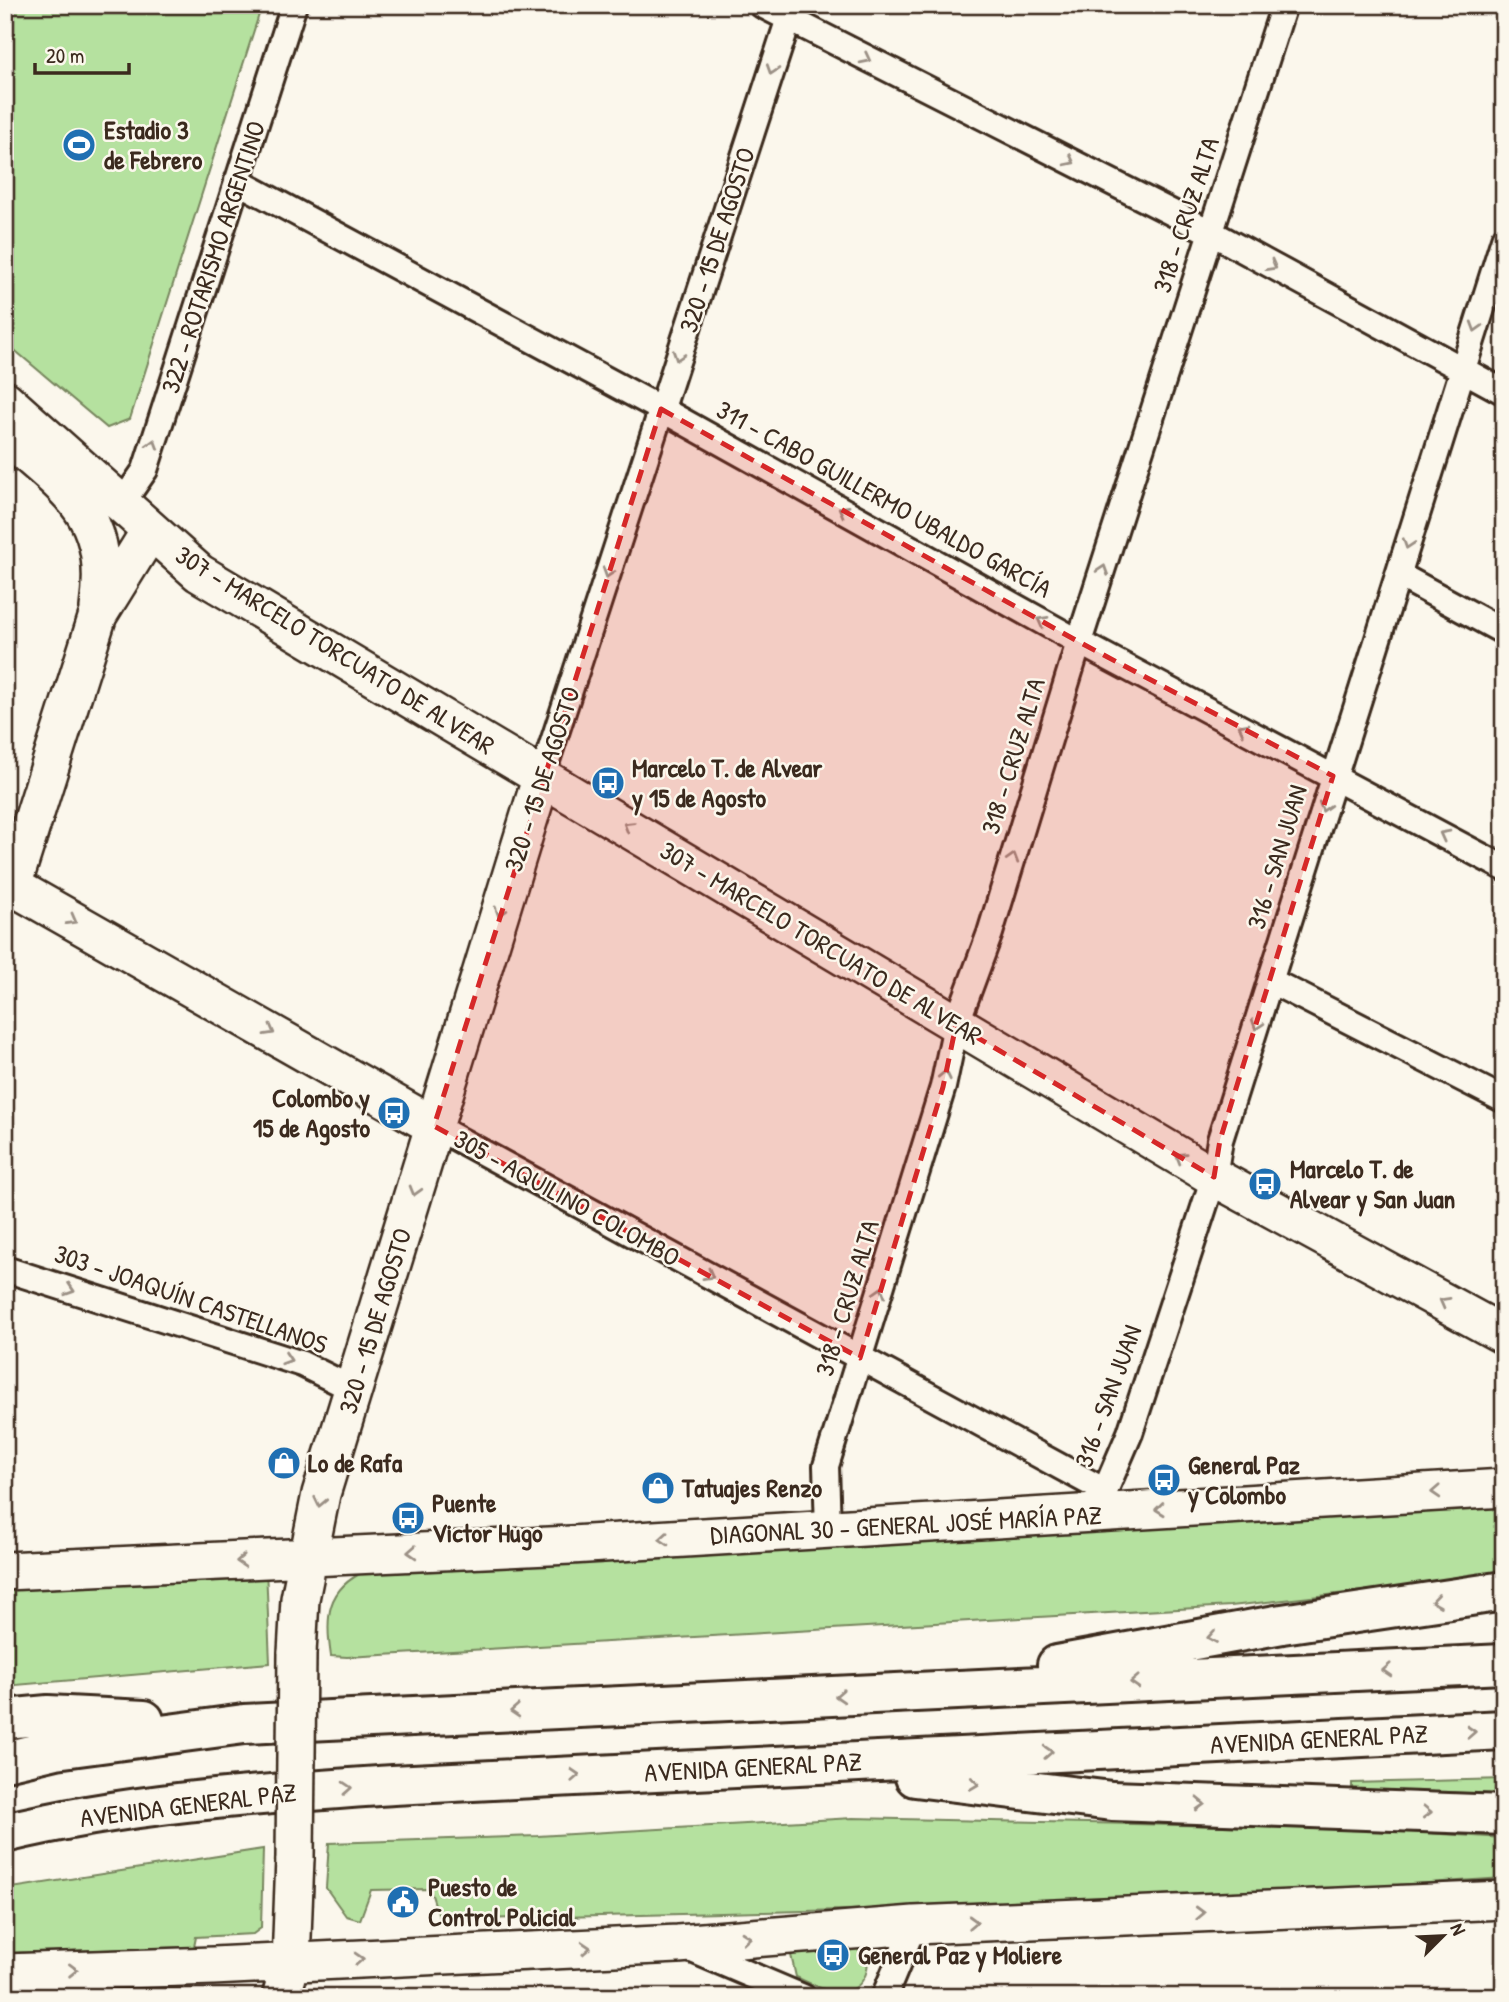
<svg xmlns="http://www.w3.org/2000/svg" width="1509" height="2002" font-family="'Patrick Hand',sans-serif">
  <rect width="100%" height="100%" fill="#fbf7ec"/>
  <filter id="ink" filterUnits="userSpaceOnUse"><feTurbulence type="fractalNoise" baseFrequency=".0143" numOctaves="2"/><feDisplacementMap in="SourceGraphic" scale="14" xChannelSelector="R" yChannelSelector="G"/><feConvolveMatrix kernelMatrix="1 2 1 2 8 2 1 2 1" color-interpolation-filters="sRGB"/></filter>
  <g filter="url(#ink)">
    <path fill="#b5e19f" stroke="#78865e" stroke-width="2" d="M5 5H262L130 419 107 428 5 342Z
      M1504 1493V1575L1231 1606 347 1657 331 1656C325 1618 326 1588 366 1571Z
      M266 1568 270 1663 5 1686V1582Z
      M1504 1779V1794L1352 1790V1783Z
      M853 1818 1365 1829 1504 1838V1878L1128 1903 440 1920 430 1889 371 1890 360 1920 346 1916 326 1888 329 1843 537 1836Z
      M263 1849 261 1928 253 1934 196 1937 194 1947 5 1953V1889Z
      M862 1949 865 1951C874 1973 858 1996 834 1992 821 1990 808 1982 796 1977L791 1955 797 1952Z"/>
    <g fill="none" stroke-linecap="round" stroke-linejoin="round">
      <defs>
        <path id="street" d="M762 5 1212 233 1504 392
          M237 181 661 409 1079 642 1504 868
          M122 503 145 470 294 5
          M1399 575 1504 632
          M542 776 793 6
          M1271 981 1504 1100
          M434 1126 1105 1491 1108 1506
          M5 1269 302 1364 355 1390
          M1105 1491 1130 1433 1214 1177 1220 1140 1504 239
          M828 1529 826 1466 943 1087 956 1025 990 933 1079 642 1284 5
          M685 1947 803 1997
          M884 1997 914 1925"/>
        <path id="secondary" d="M5 400 199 573 1214 1177 1504 1335
          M5 435C69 491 112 514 99 608
          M150 531 98 615 12 886 434 1126
          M5 1571 571 1545 1504 1488
          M297 1653 300 1599 321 1494 542 776
          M5 1973 213 1966 678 1944 914 1925 1504 1900
          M281 1997 291 1963 295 1858"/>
        <path id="highway" d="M1057 1665 1282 1624 1504 1591
          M5 1719 48 1715 144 1720
          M5 1761 56 1749 244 1724 1504 1664
          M915 1777 1112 1801 1504 1815
          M5 1833C132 1802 263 1794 393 1785L1504 1730"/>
      </defs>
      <use href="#street" stroke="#3b2a1e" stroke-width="30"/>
      <use href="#secondary" stroke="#3b2a1e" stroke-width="42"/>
      <use href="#highway" stroke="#3b2a1e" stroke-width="44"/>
      <use href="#street" stroke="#fbf7ec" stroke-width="24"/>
      <use href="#secondary" stroke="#fbf7ec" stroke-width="37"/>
      <use href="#highway" stroke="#fbf7ec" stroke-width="38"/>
      <defs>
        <path id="secondary-bridge" d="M295 1858 297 1653"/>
      </defs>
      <use href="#secondary-bridge" stroke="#3b2a1e" stroke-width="42" stroke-linecap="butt"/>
      <use href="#secondary-bridge" stroke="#fbf7ec" stroke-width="37"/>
    </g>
    <defs><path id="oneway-chevron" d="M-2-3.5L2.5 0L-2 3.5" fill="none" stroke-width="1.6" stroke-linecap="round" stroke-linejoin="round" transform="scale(1.75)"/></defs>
    <g stroke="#9b9085">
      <use href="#oneway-chevron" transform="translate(866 59) rotate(27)"/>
      <use href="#oneway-chevron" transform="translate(772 70) rotate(108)"/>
      <use href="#oneway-chevron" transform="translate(1070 161) rotate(27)"/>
      <use href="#oneway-chevron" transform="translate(1272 266) rotate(29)"/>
      <use href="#oneway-chevron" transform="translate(1476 327) rotate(107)"/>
      <use href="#oneway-chevron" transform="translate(678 356) rotate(108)"/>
      <use href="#oneway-chevron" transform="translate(153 444) rotate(-73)"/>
      <use href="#oneway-chevron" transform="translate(843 510) rotate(-151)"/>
      <use href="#oneway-chevron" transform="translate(1408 544) rotate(108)"/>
      <use href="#oneway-chevron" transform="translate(1103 570) rotate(-72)"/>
      <use href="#oneway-chevron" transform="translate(608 573) rotate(108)"/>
      <use href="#oneway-chevron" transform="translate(1042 621) rotate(-151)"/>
      <use href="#oneway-chevron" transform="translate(1243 728) rotate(-152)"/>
      <use href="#oneway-chevron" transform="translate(1324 807) rotate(107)"/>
      <use href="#oneway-chevron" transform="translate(628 826) rotate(-149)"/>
      <use href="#oneway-chevron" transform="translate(1444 835) rotate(-152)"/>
      <use href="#oneway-chevron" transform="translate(1013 858) rotate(-73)"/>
      <use href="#oneway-chevron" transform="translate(500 912) rotate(107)"/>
      <use href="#oneway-chevron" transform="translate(72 920) rotate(29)"/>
      <use href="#oneway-chevron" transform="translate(1257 1025) rotate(108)"/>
      <use href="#oneway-chevron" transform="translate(270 1031) rotate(29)"/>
      <use href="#oneway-chevron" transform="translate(945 1075) rotate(-78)"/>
      <use href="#oneway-chevron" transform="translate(1180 1157) rotate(-149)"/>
      <use href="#oneway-chevron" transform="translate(415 1191) rotate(106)"/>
      <use href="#oneway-chevron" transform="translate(709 1275) rotate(29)"/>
      <use href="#oneway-chevron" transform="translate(70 1290) rotate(18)"/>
      <use href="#oneway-chevron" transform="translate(880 1292) rotate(-73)"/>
      <use href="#oneway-chevron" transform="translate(1444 1302) rotate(-151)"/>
      <use href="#oneway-chevron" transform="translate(287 1359) rotate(18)"/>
      <use href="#oneway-chevron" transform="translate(1436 1492) rotate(177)"/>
      <use href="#oneway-chevron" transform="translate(320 1502) rotate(102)"/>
      <use href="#oneway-chevron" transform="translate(1160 1509) rotate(174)"/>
      <use href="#oneway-chevron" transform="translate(664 1539) rotate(176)"/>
      <use href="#oneway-chevron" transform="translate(412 1552) rotate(177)"/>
      <use href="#oneway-chevron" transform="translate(241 1561) rotate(177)"/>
      <use href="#oneway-chevron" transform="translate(1436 1601) rotate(172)"/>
      <use href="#oneway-chevron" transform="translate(1212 1637) rotate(170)"/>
      <use href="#oneway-chevron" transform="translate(1387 1670) rotate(177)"/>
      <use href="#oneway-chevron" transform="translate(1135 1682) rotate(177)"/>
      <use href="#oneway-chevron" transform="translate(840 1696) rotate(177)"/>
      <use href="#oneway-chevron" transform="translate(515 1711) rotate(177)"/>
      <use href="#oneway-chevron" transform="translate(1471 1732) rotate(-3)"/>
      <use href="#oneway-chevron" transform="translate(1048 1752) rotate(-3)"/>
      <use href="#oneway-chevron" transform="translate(575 1775) rotate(-3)"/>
      <use href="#oneway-chevron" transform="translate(974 1784) rotate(7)"/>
      <use href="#oneway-chevron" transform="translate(347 1788) rotate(-4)"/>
      <use href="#oneway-chevron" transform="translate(1200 1804) rotate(2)"/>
      <use href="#oneway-chevron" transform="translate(1427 1812) rotate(2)"/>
      <use href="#oneway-chevron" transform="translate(1200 1913) rotate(-2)"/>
      <use href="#oneway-chevron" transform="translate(973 1922) rotate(-2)"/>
      <use href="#oneway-chevron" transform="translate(746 1938) rotate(-5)"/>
      <use href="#oneway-chevron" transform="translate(586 1948) rotate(-3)"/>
      <use href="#oneway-chevron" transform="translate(359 1959) rotate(-3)"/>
      <use href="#oneway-chevron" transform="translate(73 1970) rotate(-1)"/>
    </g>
  </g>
  <path fill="#d62828" fill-opacity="0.2" stroke="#d62828" stroke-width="5" stroke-dasharray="14 9" stroke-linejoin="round" d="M661 409 1079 642 1333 776 1220 1140 1214 1177 956 1025 943 1087 860 1358 434 1126Z"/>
  <defs>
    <symbol id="stadium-disc" viewBox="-11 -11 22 22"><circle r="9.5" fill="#1f6fb2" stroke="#fbf7ec"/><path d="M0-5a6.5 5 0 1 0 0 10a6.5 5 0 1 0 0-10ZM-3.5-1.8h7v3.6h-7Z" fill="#fff"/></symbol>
    <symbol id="bus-disc" viewBox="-11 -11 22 22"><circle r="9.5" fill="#1f6fb2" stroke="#fbf7ec"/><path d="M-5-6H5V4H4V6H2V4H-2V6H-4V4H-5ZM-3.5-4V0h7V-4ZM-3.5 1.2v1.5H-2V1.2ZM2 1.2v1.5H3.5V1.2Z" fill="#fff"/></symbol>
    <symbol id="shop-disc" viewBox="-11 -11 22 22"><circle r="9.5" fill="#1f6fb2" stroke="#fbf7ec"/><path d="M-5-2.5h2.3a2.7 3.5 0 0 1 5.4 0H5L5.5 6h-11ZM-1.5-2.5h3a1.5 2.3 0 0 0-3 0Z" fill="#fff"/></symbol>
    <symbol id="civic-disc" viewBox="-11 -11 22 22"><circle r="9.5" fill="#1f6fb2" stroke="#fbf7ec"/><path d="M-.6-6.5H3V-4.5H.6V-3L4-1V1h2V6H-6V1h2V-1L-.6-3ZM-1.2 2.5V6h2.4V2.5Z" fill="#fff"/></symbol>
  </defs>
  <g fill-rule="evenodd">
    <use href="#stadium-disc" x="60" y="126" width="38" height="38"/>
    <use href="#bus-disc" x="589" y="764" width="38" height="38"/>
    <use href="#bus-disc" x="375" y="1094" width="38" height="38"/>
    <use href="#bus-disc" x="1246" y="1165" width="38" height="38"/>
    <use href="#shop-disc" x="265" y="1444" width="38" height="38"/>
    <use href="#bus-disc" x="1145" y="1461" width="38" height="38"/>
    <use href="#shop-disc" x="639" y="1469" width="38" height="38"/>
    <use href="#bus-disc" x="389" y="1499" width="38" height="38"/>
    <use href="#civic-disc" x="384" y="1883" width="38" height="38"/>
    <use href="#bus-disc" x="814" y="1936" width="38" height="38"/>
  </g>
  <g text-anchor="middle" stroke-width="5" stroke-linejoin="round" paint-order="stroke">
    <g font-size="26" font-weight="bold" fill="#3b2a1e" stroke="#fbf7ec" text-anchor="start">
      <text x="104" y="139">Estadio 3<tspan x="104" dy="30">de Febrero</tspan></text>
      <text x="632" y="777">Marcelo T. de Alvear<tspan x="632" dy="30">y 15 de Agosto</tspan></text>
      <text x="370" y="1107" text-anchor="end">Colombo y<tspan x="370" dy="30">15 de Agosto</tspan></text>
      <text x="1290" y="1178">Marcelo T. de<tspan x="1290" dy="30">Alvear y San Juan</tspan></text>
      <text x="308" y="1472">Lo de Rafa</text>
      <text x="1188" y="1474">General Paz<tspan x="1188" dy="30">y Colombo</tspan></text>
      <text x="682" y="1497">Tatuajes Renzo</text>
      <text x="432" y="1512">Puente<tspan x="432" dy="30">Victor Hugo</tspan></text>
      <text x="428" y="1896">Puesto de<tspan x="428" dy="30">Control Policial</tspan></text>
      <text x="858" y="1964">General Paz y Moliere</text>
    </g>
    <g font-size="26" fill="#3b2a1e" stroke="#fbf7ec">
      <text transform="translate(1186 215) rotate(-72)" y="9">318 - CRUZ ALTA</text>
      <text transform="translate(717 240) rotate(-72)" y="9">320 - 15 DE AGOSTO</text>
      <text transform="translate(213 257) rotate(-72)" y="9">322 - ROTARISMO ARGENTINO</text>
      <text transform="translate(884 499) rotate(29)" y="9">311 - CABO GUILLERMO UBALDO GARCÍA</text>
      <text transform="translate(335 650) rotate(32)" y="9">307 - MARCELO TORCUATO DE ALVEAR</text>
      <text transform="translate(1013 756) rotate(-73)" y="9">318 - CRUZ ALTA</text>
      <text transform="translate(542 779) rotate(-72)" y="9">320 - 15 DE AGOSTO</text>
      <text transform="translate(1277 857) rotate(-73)" y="9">316 - SAN JUAN</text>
      <text transform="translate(821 943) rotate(31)" y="9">307 - MARCELO TORCUATO DE ALVEAR</text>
      <text transform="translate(567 1198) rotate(29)" y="9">305 - AQUILINO COLOMBO</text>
      <text transform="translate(847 1298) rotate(-73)" y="9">318 - CRUZ ALTA</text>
      <text transform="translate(191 1299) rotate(19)" y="9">303 - JOAQUÍN CASTELLANOS</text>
      <text transform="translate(375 1321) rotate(-73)" y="9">320 - 15 DE AGOSTO</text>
      <text transform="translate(1108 1396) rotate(-70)" y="9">316 - SAN JUAN</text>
      <text transform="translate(906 1525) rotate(-3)" y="9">DIAGONAL 30 - GENERAL JOSÉ MARÍA PAZ</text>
      <text transform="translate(1319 1739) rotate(-3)" y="9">AVENIDA GENERAL PAZ</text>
      <text transform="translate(753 1767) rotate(-3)" y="9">AVENIDA GENERAL PAZ</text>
      <text transform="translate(188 1805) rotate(-7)" y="9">AVENIDA GENERAL PAZ</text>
    </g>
  </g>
  <rect width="1509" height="2002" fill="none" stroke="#fbf7ec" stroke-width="28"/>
  <rect x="14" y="14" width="1481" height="1974" fill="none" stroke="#3b2a1e" stroke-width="2.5" filter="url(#ink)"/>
  <g transform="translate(1443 1936) rotate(66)" stroke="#fbf7ec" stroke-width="5" paint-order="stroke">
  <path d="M0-5L12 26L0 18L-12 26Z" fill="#3b2a1e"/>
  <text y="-10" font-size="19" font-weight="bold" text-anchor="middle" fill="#3b2a1e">N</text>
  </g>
  <path d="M35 63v10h94v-10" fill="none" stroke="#3b2a1e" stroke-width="3.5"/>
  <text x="46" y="63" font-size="21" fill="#3b2a1e" stroke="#fbf7ec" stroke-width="5" paint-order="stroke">20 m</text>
</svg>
